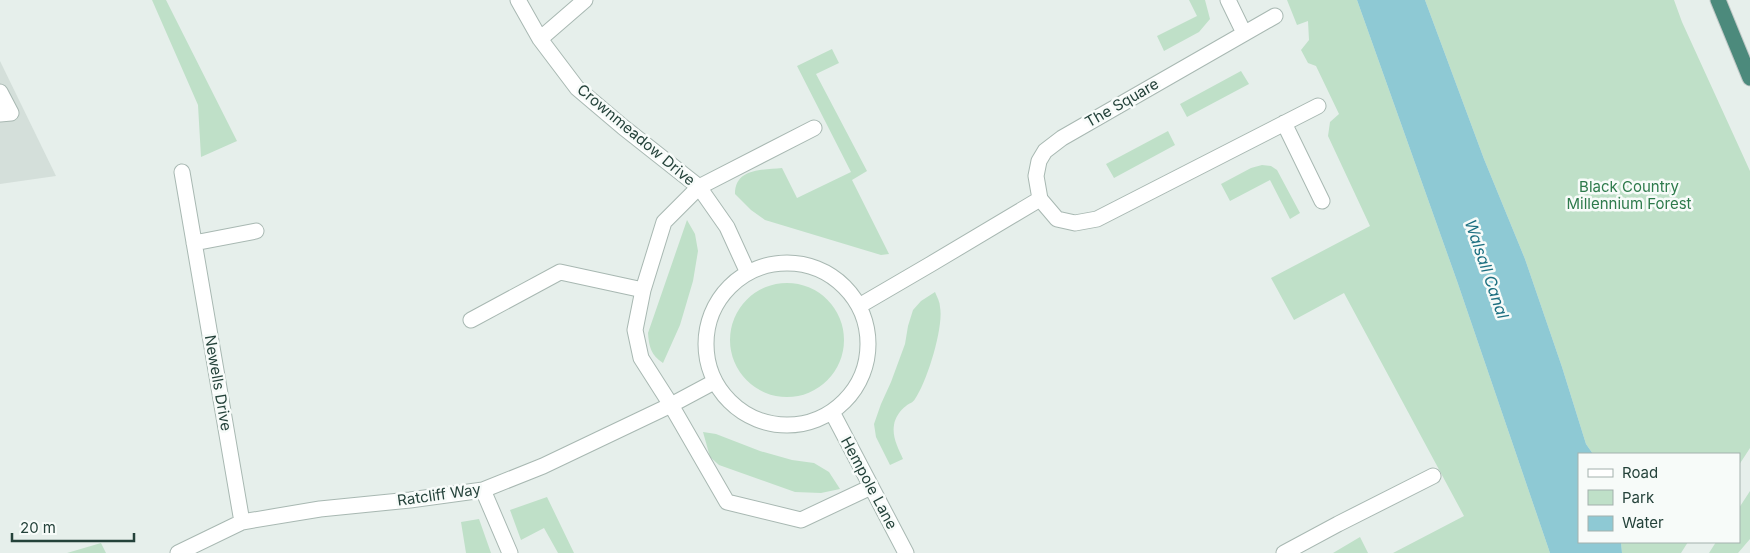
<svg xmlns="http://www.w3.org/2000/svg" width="1750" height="553" font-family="Inter,sans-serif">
  <rect width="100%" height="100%" fill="#e6efeb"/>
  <path fill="#d4dfda" d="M0 61 38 139 56 176 0 184Z"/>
  <path fill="#bfe0c8" d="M152 0H166L237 141 201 157 198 105Z
    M1189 0H1205L1210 19 1199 32 1164 51 1157 36 1197 16Z
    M1287 0H1357L1457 281 1550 553H1393L1464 516 1344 293 1294 320 1271 278 1370 226 1328 136 1330 122 1339 114 1316 66 1308 63 1301 50 1309 40 1308 21 1297 25Z
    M1425 0H1674L1682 22 1750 171V448L1739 465V454H1593L1586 444 1562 367 1525 259 1484 159Z
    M832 49 839 63 816 74 867 171 852 180 889 254 881 255 765 220 751 210 735 194C735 168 762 170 782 168L797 198 851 172 797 66Z
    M1241 71 1249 84 1187 117 1180 104Z
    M1168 131 1175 145 1114 178 1106 164Z
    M1262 165 1271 166 1277 170 1300 213 1290 219 1270 180 1230 201 1221 184 1251 168Z
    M687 220 695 234 698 251 693 281 680 325 663 363C651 355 649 347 648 333Z
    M730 340a57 57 0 1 1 114 0a57 57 0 1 1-114 0Z
    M935 292C937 297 940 302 940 307 944 327 927 382 915 399 913 403 909 403 906 406 900 410 895 418 894 425 892 437 898 448 903 459L890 465 876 437 874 424 881 404 891 382 905 344 908 326 913 310 921 301Z
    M703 432 716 434 760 451 792 460 814 463 829 472 840 489 821 493 795 492 719 465 710 457Z
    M1750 491V539L1738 553H1709L1716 542H1739V508Z
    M547 497 574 553H558L544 528 521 540 510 510Z
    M479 519 491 553H466L461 522Z
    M1360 537 1368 553H1333Z
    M1621 542H1688L1681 553H1622Z
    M101 543 106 553H67Z"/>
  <path fill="#8ec9d4" d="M1357 0H1425L1484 159 1525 259 1562 367 1586 444 1593 454H1579V542H1621L1622 553H1550L1457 281Z"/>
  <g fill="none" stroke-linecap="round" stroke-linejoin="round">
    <defs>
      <path id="service" d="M0 92 11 113 0 114"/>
      <path id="minor" d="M518 0 540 39 577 88 623 127 699 187 727 227 748 273
        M1228 0 1244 33
        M1275 16 1062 138 1045 151 1039 161 1036 176 1040 199 1057 219 1075 223 1097 219 1318 106
        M540 39 585 0
        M1284 123 1322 201
        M814 128 699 187 664 222 643 290 635 330 641 358 671 405 727 502 801 520 871 487
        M182 172 242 522
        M194 243 256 231
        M706 344a81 81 0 1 1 162 0a81 81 0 1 1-162 0Z
        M859 306 931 264 1040 199
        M471 320 560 272 643 290
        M832 412 906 553
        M483 490 510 553
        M178 553 242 522 320 509 410 500 483 490 543 466 671 405 714 382
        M1284 553 1338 524 1433 476"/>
      <path id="trunk" d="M1718 0 1750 78"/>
    </defs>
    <use href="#service" stroke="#a8b8b2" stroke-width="17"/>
    <use href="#minor" stroke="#a8b8b2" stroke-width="17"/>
    <use href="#trunk" stroke="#c2cac8" stroke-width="17"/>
    <use href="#service" stroke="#fff" stroke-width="15"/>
    <use href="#minor" stroke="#fff" stroke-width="15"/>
    <use href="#trunk" stroke="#4c8a7c" stroke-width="15"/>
  </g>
  <g text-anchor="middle" stroke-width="5" stroke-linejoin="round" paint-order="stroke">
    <g font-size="15" fill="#24423a" stroke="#f7fbf9">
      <text transform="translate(1122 103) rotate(-30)" y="5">The Square</text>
      <text transform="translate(636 135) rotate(40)" y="5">Crownmeadow Drive</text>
      <text transform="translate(218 383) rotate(80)" y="5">Newells Drive</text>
      <text transform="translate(869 483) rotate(62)" y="5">Hempole Lane</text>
      <text transform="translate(439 495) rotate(-8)" y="5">Ratcliff Way</text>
    </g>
    <g font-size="15" fill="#2d7a4b" stroke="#f7fbf9">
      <text x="1629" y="192">Black Country<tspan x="1629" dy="17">Millennium Forest</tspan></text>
    </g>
    <g font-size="16" font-style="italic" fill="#1c6f80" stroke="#f7fbf9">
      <text transform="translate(1487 269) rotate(71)" y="6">Walsall Canal</text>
    </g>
  </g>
  <rect x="1578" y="453" width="162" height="90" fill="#f7fbf9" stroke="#a3b1ad"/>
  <rect x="1588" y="469" width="25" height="8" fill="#ffffff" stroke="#a3b1ad"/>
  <text x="1622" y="478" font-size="15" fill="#24423a">Road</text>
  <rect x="1588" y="490" width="25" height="15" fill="#bfe0c8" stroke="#a3b1ad"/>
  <text x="1622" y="503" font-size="15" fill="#24423a">Park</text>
  <rect x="1588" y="516" width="25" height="15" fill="#8ec9d4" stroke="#a3b1ad"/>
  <text x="1622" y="528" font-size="15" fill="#24423a">Water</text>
  <path d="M12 533v8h122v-8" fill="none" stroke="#24423a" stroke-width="2.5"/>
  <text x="20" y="533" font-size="15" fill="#24423a" stroke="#f7fbf9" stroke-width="4" paint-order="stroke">20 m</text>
</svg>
